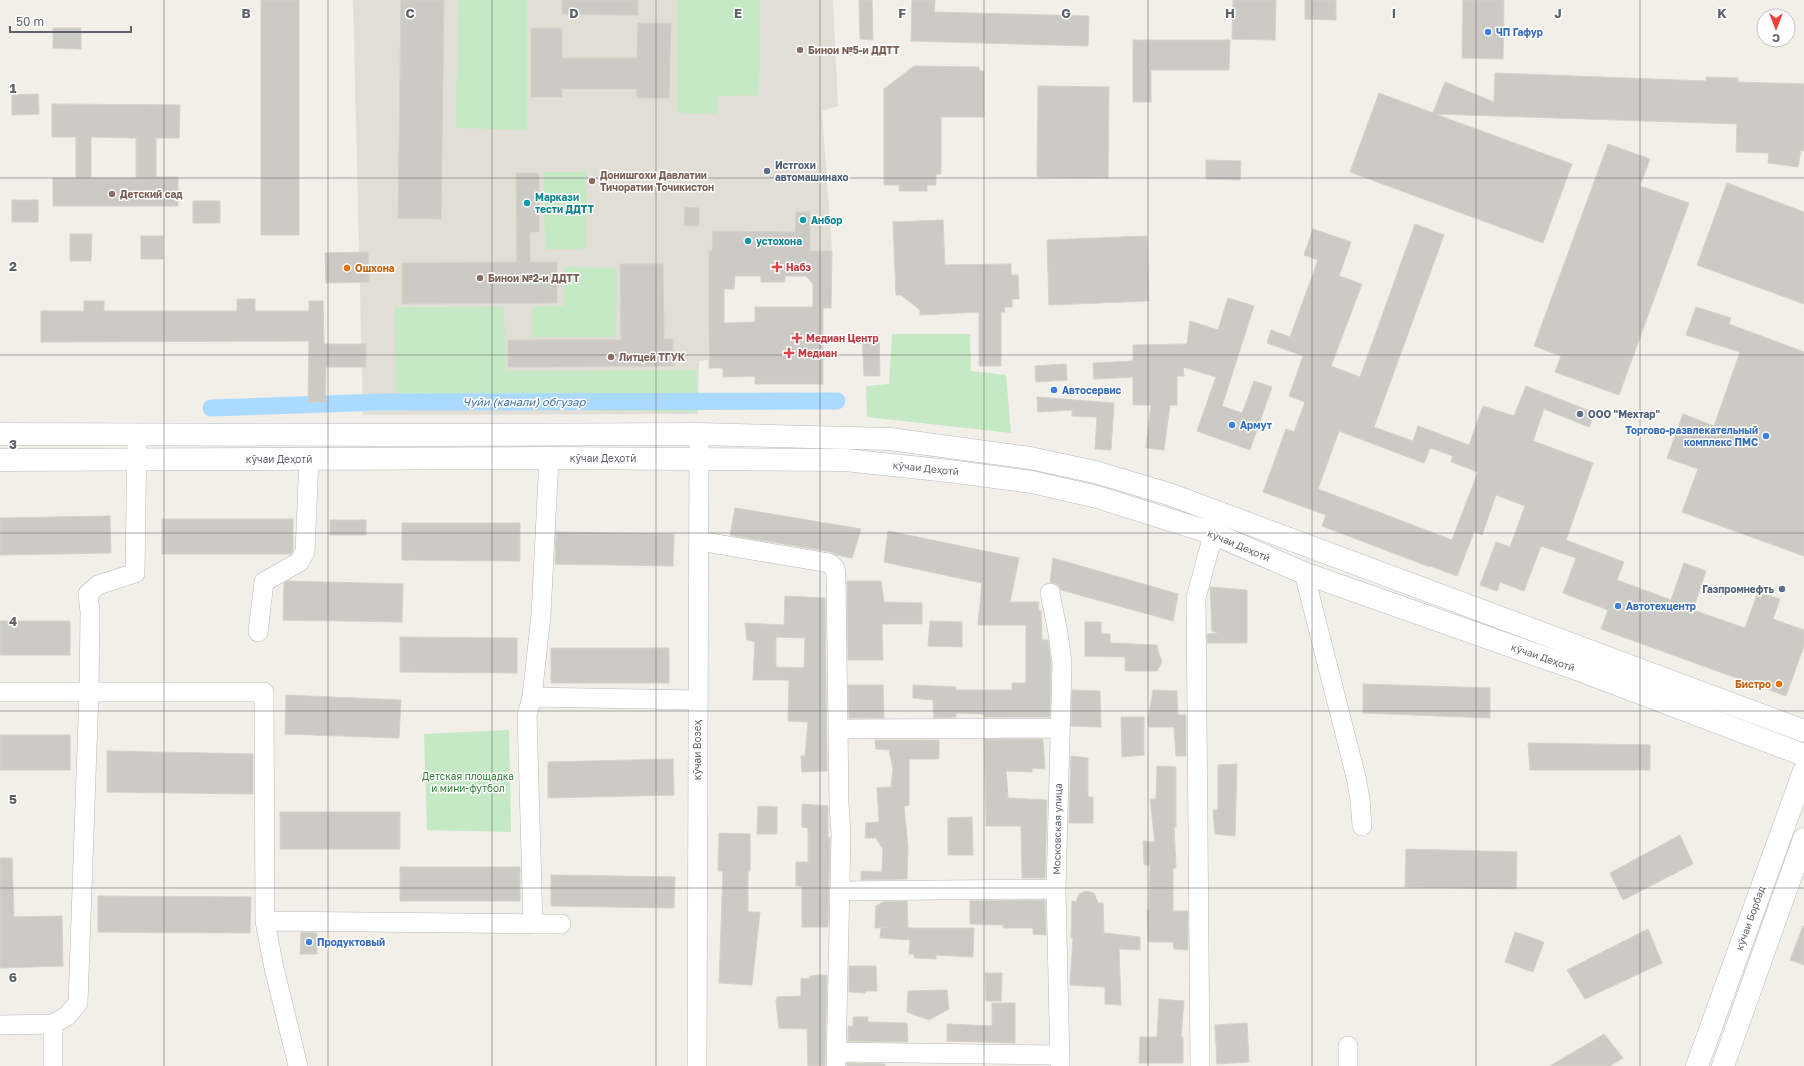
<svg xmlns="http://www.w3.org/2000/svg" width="1804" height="1066" font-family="'Golos Text',sans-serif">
  <rect width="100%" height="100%" fill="#f1efe8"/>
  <path fill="#e1ded6" d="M353 0H833L838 106 822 111 832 251 711 250 708 360 699 361 698 414 363 415Z"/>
  <path fill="#c5e8c5" d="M458 0H527V130L456 128Z
    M678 0H760L759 95 717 96V114L678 113Z
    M544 172H586V249H545Z
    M564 267 617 268 616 337H532V306H564Z
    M395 307H504L506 371 697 370V412L396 407Z
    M892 334H970L971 371 1006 375 1011 433 867 417 866 386 889 384Z
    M509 730 511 832 427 830 424 734Z"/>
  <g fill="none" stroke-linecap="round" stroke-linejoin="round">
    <path stroke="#aadaff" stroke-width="17" d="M211 408 382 402 837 401"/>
  </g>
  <path fill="#cccac5" stroke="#d6d1c6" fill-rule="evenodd" d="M261 0H299V235H261Z
    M401 0H444L441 219 398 218Z
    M562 0H638V15L562 14Z
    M859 0H872L873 40 860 39Z
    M912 0H935L934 12 1089 16 1088 46 911 41Z
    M1233 0H1276L1275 40 1232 39Z
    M1305 0H1336V20L1305 19Z
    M1463 0H1504L1503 59 1462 58Z
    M638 23H671L669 98H637V89H562V97H531V28H562V58H637Z
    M53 28H81V49L53 48Z
    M1133 40H1230L1229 70H1151V102H1133Z
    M914 66 979 67V71H984V117H941V174H936V185H927V191H899V185H884V89Z
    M1495 73 1706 81V77L1738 78V82L1804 84V151L1801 150 1798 167 1768 163 1769 153 1736 152 1737 124 1435 114 1572 164 1543 243 1350 172 1379 93 1433 113 1445 82 1494 102Z
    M1038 86 1109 87 1108 178 1037 177Z
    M38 94 39 114 12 115V95Z
    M52 104 180 105 179 138H156V177H178V206H53V178H76V137H52ZM91 137 136 138V178H91Z
    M1608 144 1650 159 1640 186 1689 203 1619 395 1555 372 1561 356 1534 346Z
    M1206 160 1241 161 1240 180 1206 179Z
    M516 173H539V232H530V262H557V303L402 304V263L517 262Z
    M1727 183 1804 212V304L1697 265Z
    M12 200H38V222H12Z
    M193 201H220V223H193Z
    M685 207 699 208V226H684Z
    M796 212H810V251H832L831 308H823V384H755V376L723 377V368H709V251H712L713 231 795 232ZM735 276H761V282H785V276H806L813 284V307H755V322L724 323V289H734Z
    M943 220 945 265 1011 264V275H1018L1019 299H1012V307H1004L1005 312H1001V366H979V312L920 315V310L901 295H896L893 222Z
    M1415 224 1444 235 1374 427 1413 441 1418 426 1469 445 1483 406 1514 416 1526 386 1595 413 1589 427 1544 409 1533 441 1593 463 1566 540 1624 562 1617 580 1671 600 1684 563 1706 571 1693 610 1745 628 1758 592 1780 599 1773 619 1804 630V646L1786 696 1601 629 1608 610 1563 593 1576 558 1541 546 1524 591 1500 582 1497 591 1480 585 1496 542 1510 547 1525 506 1496 495 1482 535 1474 532 1457 576 1430 566V567L1322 526 1326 515 1263 492 1286 429 1294 432 1305 402 1289 396 1303 356 1267 343 1271 330 1290 337 1318 260 1304 255 1313 229 1351 242 1339 276 1362 284 1331 366 1360 377ZM1339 431 1424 463 1430 448 1453 456 1451 462 1478 472 1452 540 1318 489Z
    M70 234H92L91 261H70Z
    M141 236H163V259H141Z
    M1147 236 1149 301 1049 305 1047 240Z
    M368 252 369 282 326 283 325 253Z
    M620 264H663L664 339H673V366L508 367V340H621Z
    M1228 298 1254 306 1222 406 1242 413 1254 381 1272 387 1250 450 1197 431 1216 377 1183 367 1184 376H1177V405H1170L1164 450 1146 448 1151 405H1133V377L1094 379 1093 363 1133 361V345L1187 344 1190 321 1218 330Z
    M237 299H255V311H309V301H323L324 344H366V367H326L325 402H308L309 341 41 342V311H84V301H104V311H237Z
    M1696 307 1731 318 1729 324 1804 352V556L1682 512 1698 469 1667 458 1683 414 1714 426 1740 352 1686 335Z
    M862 335H879L880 376H864Z
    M1066 364 1067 380 1036 382 1035 366Z
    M1037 397 1114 403 1111 450 1095 449 1097 417 1072 416V410L1038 412Z
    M735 508 861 529 852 558 837 555 831 552 730 535Z
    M110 516 111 553 0 555V518Z
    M162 519H293V551L291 554H162Z
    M330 520H366V535H330Z
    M402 523H520V561L402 560Z
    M888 531 1019 558 1010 602H1039L1038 610 1041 611 1042 640H1048L1051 664 1050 717H984V714L956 713V717L934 718 933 700 913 698V685L956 687V690H1012V683H1026V625H978L982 583 884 562Z
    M556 532 674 534 673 566 555 564Z
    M1053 558 1178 594 1173 621 1061 590 1058 585 1050 582Z
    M287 581 403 584 402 622 283 620 284 583Z
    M847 581H881L884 602 922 603V624H882L883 660H848Z
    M1210 587 1247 590V643H1207V634L1218 633 1212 631Z
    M785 596 825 598 827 771 802 772 801 756H805L808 722 788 721 789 680H753L755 642 747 640 745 623 784 625ZM776 637 805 638 804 668 776 667Z
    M0 621H70V655H0Z
    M930 621 962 622V647L928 646Z
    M1085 622H1101V634H1110V643L1157 645 1158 651 1162 662 1157 671H1125V657L1085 656Z
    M400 637 517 638V673L400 672Z
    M551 648H669V683H551Z
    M1363 684 1490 688V718L1363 713Z
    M848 685H883L884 718H849Z
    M1072 690 1100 691 1101 727 1071 726Z
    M1153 690 1177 691 1178 715H1186V756H1176L1174 727H1149L1148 720Z
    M286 695 401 700 399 738 285 734Z
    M1121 717H1144V755L1122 757Z
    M0 735H70V770H0Z
    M984 739H1043L1045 769 1032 768V772L1006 771 1008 798 1047 800 1045 878H1022L1021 826H986Z
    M875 740H939V759H909V805L904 806 908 847 907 879 861 880V871L882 872 883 849 876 838H865L866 823 879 822 877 788 891 787 893 769 889 750 876 749Z
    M1528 743 1650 745V770H1530Z
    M107 751 253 754V794L107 792Z
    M1071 756 1088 758V797H1093V823H1069Z
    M673 759 674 795 548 798V762Z
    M1237 764 1235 836 1215 834 1213 810H1218V765Z
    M1157 766 1176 767V827H1174L1176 868H1173V911H1188V950L1174 949 1173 942H1148L1147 910H1149L1150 865H1144L1143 841 1155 842 1150 799H1156Z
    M802 804 828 806V837H830L828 927H802V886H796V862H808V828L802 827Z
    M758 806 777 807V834H757Z
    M280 812H400V849H280Z
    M972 817 973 855H948V818Z
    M719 833 750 834V871H748V912H760L752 985 719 983 723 871H718Z
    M1680 835 1693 864 1623 900 1610 873Z
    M1406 849 1517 852 1516 889 1405 887Z
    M0 858H12L14 917 62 916 63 966 0 968Z
    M400 867H520V901H400Z
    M551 875 675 877 674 908 551 906Z
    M1086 891 1094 893 1098 903H1103L1104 933 1140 937V950L1119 949 1121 1005 1105 1004V987L1070 985 1073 938H1071L1072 901 1076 902 1079 894Z
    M98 896 251 897 250 933 98 932Z
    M1045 900 1046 935 1033 934V928H1003V925L970 924V901Z
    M907 901 908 928H974L973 957 936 955V959L914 958V954H909L910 940 880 938 881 928 886 927 875 928 876 906 883 902Z
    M1803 926H1804V965L1790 960Z
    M1648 929 1662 963 1585 999 1567 970Z
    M301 932 317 933V954H300Z
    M1515 932 1544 942 1533 972 1505 962Z
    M849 966H876L877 991H865V993L849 992Z
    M985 973H1002L1001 1001H986Z
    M818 975H827L825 1066H808L807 1029 779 1028 776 1001 777 997 801 996V978L810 979V976Z
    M947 990 949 1009 929 1020 907 1012 908 991Z
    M1159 999 1184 1001 1181 1037H1183V1063H1139L1140 1037H1157Z
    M992 1003H1015V1043L947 1041V1024L992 1026Z
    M853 1017H868V1022L907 1023 908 1042 848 1041V1026H853Z
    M1247 1023 1249 1062 1217 1064 1215 1025Z
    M1604 1034 1623 1058 1610 1066H1550Z
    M847 1063 885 1064V1066H847Z"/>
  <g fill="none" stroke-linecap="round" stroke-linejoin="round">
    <defs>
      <path id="street" d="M699 541 829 563 835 568 836 576 839 804 841 834 836 1066
        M1304 573 1356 777 1360 799 1362 826
        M1050 593 1058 633 1062 663 1056 889 1060 1066
        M258 632 264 582 299 562 305 552 309 459
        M1 692H264L265 921 274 968 298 1066
        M532 697 541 615 549 458
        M838 729 1060 728
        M839 891 1056 889
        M265 921 561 924
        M533 924 527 715 532 697 697 700
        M53 1024V1066
        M0 1025 53 1024 67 1016 78 1003 89 691 90 612 88 594 98 585 135 573 137 435
        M1348 1046V1066
        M836 1052 1060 1055
        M697 1066 699 434
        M1200 1066 1196 598 1217 520"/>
      <path id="secondary" d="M0 434 407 435 699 434 890 439 1030 458 1095 472 1169 494 1804 731
        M0 460 549 458 845 460 949 471 1032 482 1097 497 1212 533 1304 573 1582 671 1804 755
        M1697 1066 1804 771
        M1723 1066 1804 839"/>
    </defs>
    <use href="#street" stroke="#b5b8bc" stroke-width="20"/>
    <use href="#secondary" stroke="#b6babf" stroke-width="23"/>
    <use href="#street" stroke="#fff" stroke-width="19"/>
    <use href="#secondary" stroke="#fff" stroke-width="22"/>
  </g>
  <path fill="none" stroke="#5f6368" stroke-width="1" stroke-opacity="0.55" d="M164 0V1066M328 0V1066M492 0V1066M656 0V1066M820 0V1066M984 0V1066M1148 0V1066M1312 0V1066M1476 0V1066M1640 0V1066M0 178H1804M0 355H1804M0 533H1804M0 711H1804M0 888H1804"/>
  <g fill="#3f7fe0" stroke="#fff" stroke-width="1.5">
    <circle cx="1488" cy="32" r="4"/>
    <circle cx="1054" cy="390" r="4"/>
    <circle cx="1232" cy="425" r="4"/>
    <circle cx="1766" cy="436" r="4"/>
    <circle cx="1618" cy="606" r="4"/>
    <circle cx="309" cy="942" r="4"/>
  </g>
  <g fill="#8d6e63" stroke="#fff" stroke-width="1.5">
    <circle cx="800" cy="50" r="4"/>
    <circle cx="592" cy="181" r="4"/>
    <circle cx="112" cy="194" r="4"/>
    <circle cx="480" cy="278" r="4"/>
    <circle cx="611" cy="357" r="4"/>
  </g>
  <g fill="#5c6f8a" stroke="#fff" stroke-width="1.5">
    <circle cx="767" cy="171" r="4"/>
    <circle cx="1580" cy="414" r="4"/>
    <circle cx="1782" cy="589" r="4"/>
  </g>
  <g fill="#0f9aa8" stroke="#fff" stroke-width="1.5">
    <circle cx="527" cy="203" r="4"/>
    <circle cx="803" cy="220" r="4"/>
    <circle cx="748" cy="241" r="4"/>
  </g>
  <g fill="#e0444e" stroke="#fff" stroke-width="1.5">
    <path d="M775 261h4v4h4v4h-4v4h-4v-4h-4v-4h4z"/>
    <path d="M795 332h4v4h4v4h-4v4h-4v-4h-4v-4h4z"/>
    <path d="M787 347h4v4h4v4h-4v4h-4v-4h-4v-4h4z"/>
  </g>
  <g fill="#e8710a" stroke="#fff" stroke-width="1.5">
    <circle cx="347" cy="268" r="4"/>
    <circle cx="1779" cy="684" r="4"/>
  </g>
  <g text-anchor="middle" stroke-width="3" stroke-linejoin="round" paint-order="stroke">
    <g font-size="10" font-weight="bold" fill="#366cbe" stroke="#fff" text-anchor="start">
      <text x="1496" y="36">ЧП Гафур</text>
      <text x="1062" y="394">Автосервис</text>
      <text x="1240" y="429">Армут</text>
      <text x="1758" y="434" text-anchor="end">Торгово-развлекательный<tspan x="1758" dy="12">комплекс ПМС</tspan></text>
      <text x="1626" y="610">Автотехцентр</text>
      <text x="317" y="946">Продуктовый</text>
    </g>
    <g font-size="10" font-weight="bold" fill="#785e54" stroke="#fff" text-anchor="start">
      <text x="808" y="54">Бинои №5-и ДДТТ</text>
      <text x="600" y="179">Донишгохи Давлатии<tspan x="600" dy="12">Тичоратии Точикистон</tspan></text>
      <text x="120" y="198">Детский сад</text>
      <text x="488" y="282">Бинои №2-и ДДТТ</text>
      <text x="619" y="361">Литцей ТГУК</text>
    </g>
    <g font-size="10" font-weight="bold" fill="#4e5e75" stroke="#fff" text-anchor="start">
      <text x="775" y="169">Истгохи<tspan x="775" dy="12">автомашинахо</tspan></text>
      <text x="1588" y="418">ООО "Мехтар"</text>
      <text x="1774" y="593" text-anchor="end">Газпромнефть</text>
    </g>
    <g font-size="10" font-weight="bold" fill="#0d838f" stroke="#fff" text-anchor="start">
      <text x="535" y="201">Маркази<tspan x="535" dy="12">тести ДДТТ</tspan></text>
      <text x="811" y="224">Анбор</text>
      <text x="756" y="245">устохона</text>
    </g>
    <g font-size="10" font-weight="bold" fill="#be3a42" stroke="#fff" text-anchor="start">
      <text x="786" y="271">Набз</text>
      <text x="806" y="342">Медиан Центр</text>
      <text x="798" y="357">Медиан</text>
    </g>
    <g font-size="10" font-weight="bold" fill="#c56008" stroke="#fff" text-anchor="start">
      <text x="355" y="272">Ошхона</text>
      <text x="1771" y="688" text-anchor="end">Бистро</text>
    </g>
    <g font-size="10" fill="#5f6368" stroke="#fff">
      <text x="603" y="462">кӯчаи Деҳотӣ</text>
      <text x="279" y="463">кӯчаи Деҳотӣ</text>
      <text transform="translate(926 468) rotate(6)" y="4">кӯчаи Деҳотӣ</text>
      <text transform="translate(1239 545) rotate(23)" y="4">кӯчаи Деҳотӣ</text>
      <text transform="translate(1543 657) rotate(19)" y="4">кӯчаи Деҳотӣ</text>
      <text transform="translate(697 750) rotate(-90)" y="4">кӯчаи Возеҳ</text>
      <text transform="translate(1057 829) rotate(-89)" y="4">Московская улица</text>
      <text transform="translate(1750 918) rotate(-70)" y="4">кӯчаи Борбад</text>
    </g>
    <g font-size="10" fill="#348238" stroke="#fff">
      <text x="468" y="780">Детская площадка<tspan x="468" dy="12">и мини-футбол</tspan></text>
    </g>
    <g font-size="11" font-style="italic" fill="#4174aa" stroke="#fff">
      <text x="524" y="406">Чуйи (канали) обгузар</text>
    </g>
  </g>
  <g font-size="13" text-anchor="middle" font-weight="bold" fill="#5f6368" stroke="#fff" stroke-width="3" stroke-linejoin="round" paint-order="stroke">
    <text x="246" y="18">B</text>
    <text x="410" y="18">C</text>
    <text x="574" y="18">D</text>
    <text x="738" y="18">E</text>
    <text x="902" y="18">F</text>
    <text x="1066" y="18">G</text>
    <text x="1230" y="18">H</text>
    <text x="1394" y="18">I</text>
    <text x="1558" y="18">J</text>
    <text x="1722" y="18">K</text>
    <text x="13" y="93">1</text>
    <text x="13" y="271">2</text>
    <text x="13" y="449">3</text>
    <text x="13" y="626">4</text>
    <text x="13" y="804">5</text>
    <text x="13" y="982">6</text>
  </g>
  <g transform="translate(1776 28) rotate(180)"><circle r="19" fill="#ffffff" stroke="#bfc1c3"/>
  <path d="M0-3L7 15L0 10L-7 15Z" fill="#ea4335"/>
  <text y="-6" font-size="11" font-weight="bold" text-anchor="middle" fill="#5f6368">С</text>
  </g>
  <path d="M10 26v6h121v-6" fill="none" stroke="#5f6368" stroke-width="2"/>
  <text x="16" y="26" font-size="12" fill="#5f6368" stroke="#ffffff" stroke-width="3" paint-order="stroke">50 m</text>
</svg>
